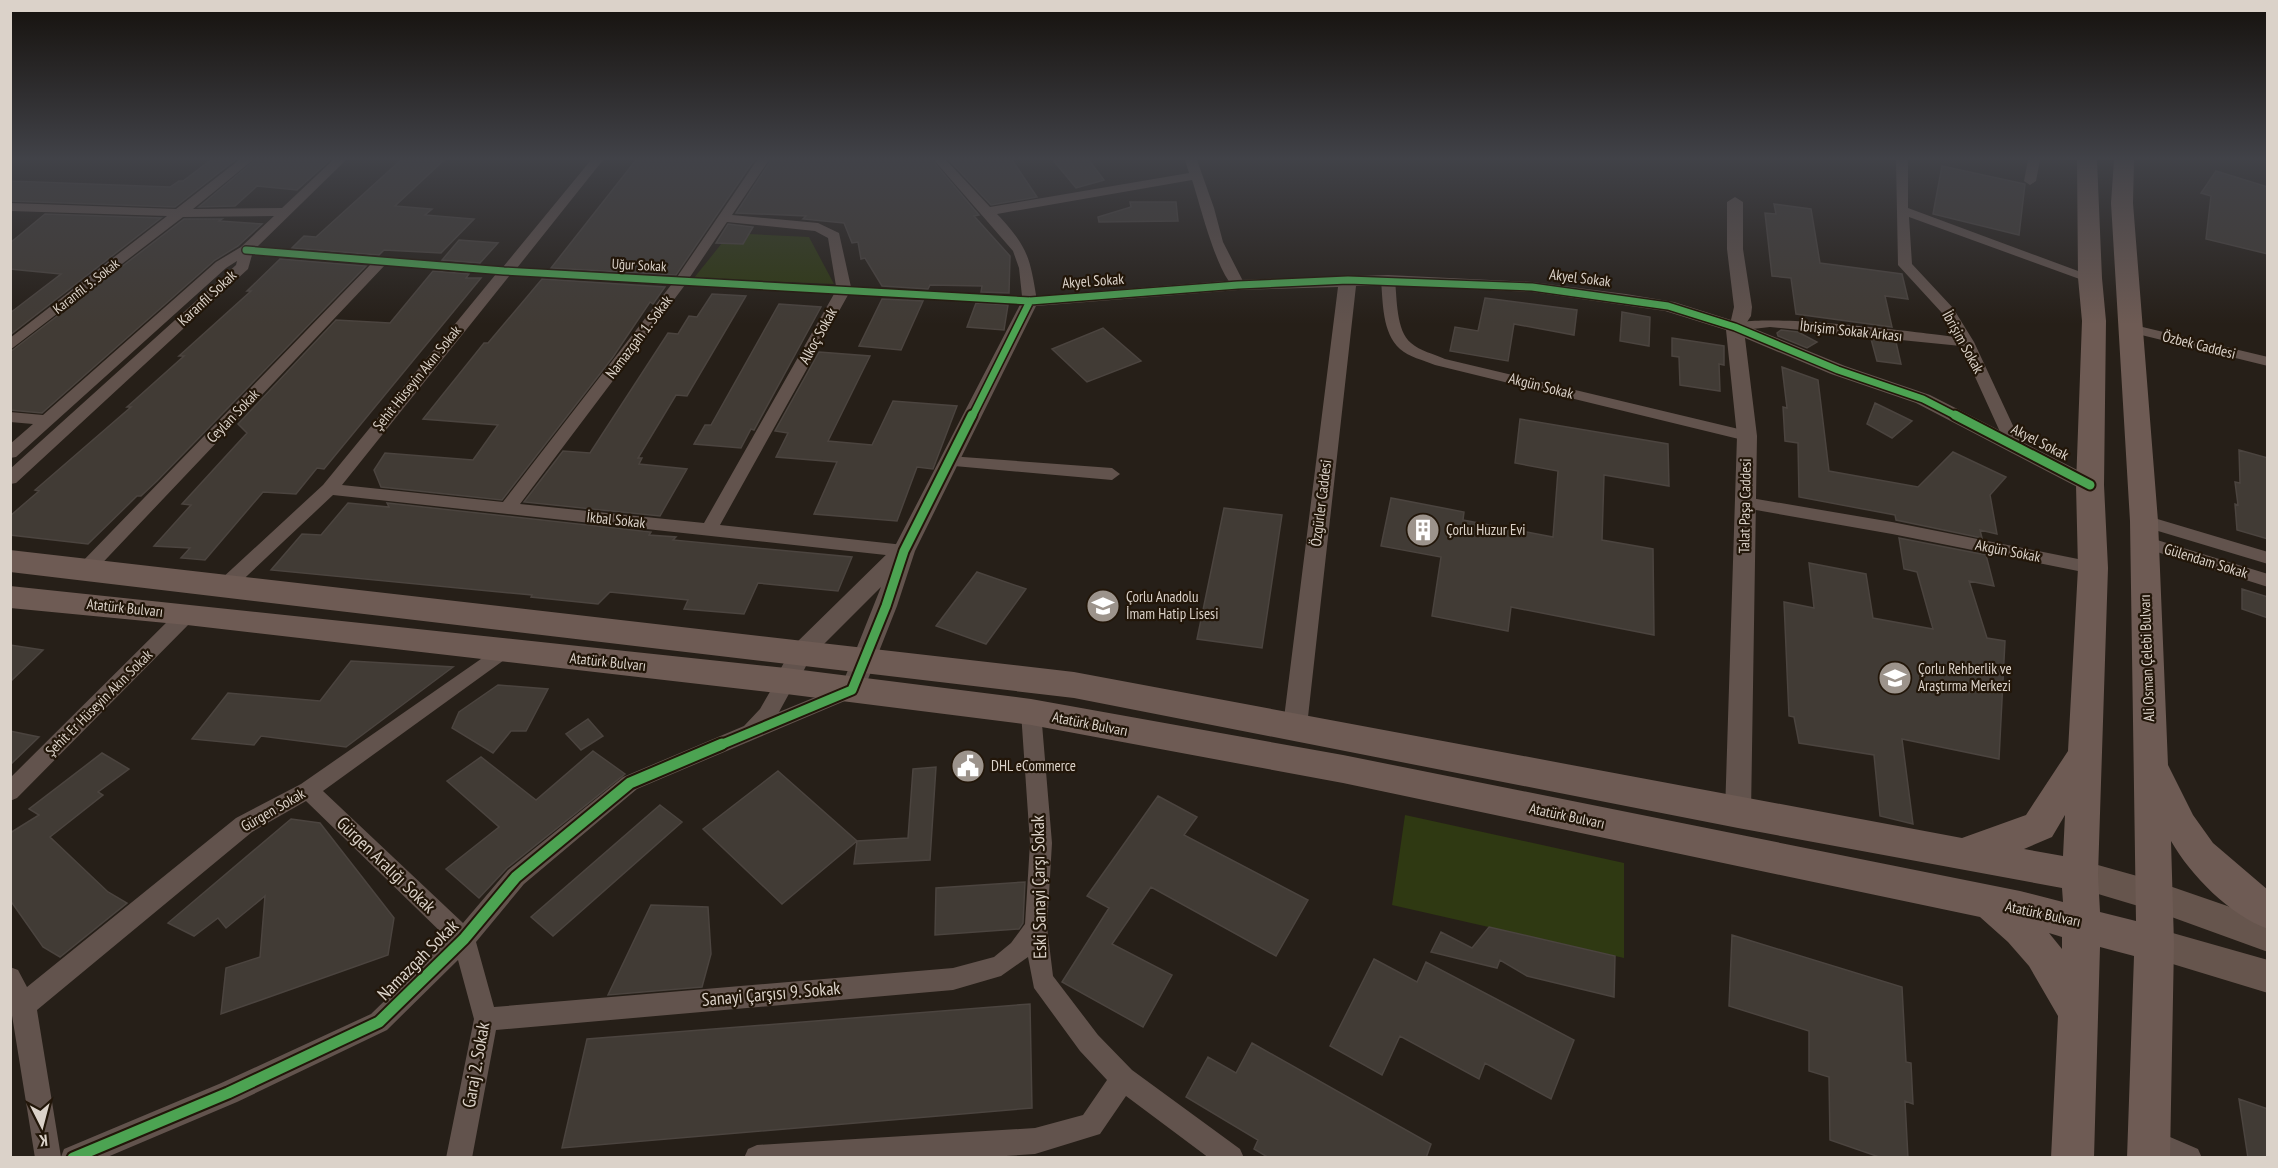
<svg xmlns="http://www.w3.org/2000/svg" width="2278" height="1168" font-family="'PT Sans Narrow',sans-serif">
  <rect width="100%" height="100%" fill="#261f18"/>
  <path fill="#2f3912" d="M749 234 809 237 834 284 694 278 722 243 743 244Z
    M1405 815 1624 863V958L1392 905Z"/>
  <path fill="#413b35" stroke="#4b443f" stroke-width="1.5" d="M211 160H235L175 207 10 201V181L170 187 179 181H183Z
    M255 160H330L297 190 257 186 235 206 199 207Z
    M401 160H444L395 206 432 209 425 215 474 219 441 253 384 250 379 255 292 248 304 236 316 237Z
    M636 160H754L676 275 551 268Z
    M771 160H932L979 215 974 216 1010 256 1009 293 981 292 982 286 930 285 928 289 882 286 865 258 861 259 858 242 852 243 844 223 803 219 806 216 736 213Z
    M949 160H1012L1037 197 991 205Z
    M1053 160H1089L1104 180 1076 188Z
    M1942 166 2025 184 2019 235 1933 214Z
    M2216 171 2268 187V254L2206 239 2211 196 2201 193Z
    M1130 202H1176L1178 221 1099 222 1098 217 1131 207Z
    M1774 204 1811 209 1820 263 1902 274 1908 299 1885 296 1892 327 1796 314 1791 278 1772 276 1765 213 1776 214Z
    M45 214 161 218 10 335V313L61 274 10 269V243Z
    M184 219H222L219 221 262 224 238 246 215 260 42 413 10 410V352Z
    M728 224 753 227 743 244 716 243Z
    M459 240 498 243 480 263 442 260Z
    M280 259 366 266 157 481 141 496H137L88 544 10 535V516L39 491 35 490 131 407H127L184 356H179L251 291H247Z
    M433 271 469 274 466 278H481L324 469 317 468 296 494 263 492 205 560 181 558 190 548 154 546 191 505 182 504 247 433 238 424 336 320 390 323Z
    M542 279 665 287 653 304 650 302 613 357 502 500 381 487 374 470 385 453 473 460 498 425 423 419 484 343H488Z
    M712 294 746 296 687 396 676 395 638 458H642L639 464 687 469 660 516 524 502 563 451 590 453 668 333 678 334 689 316 697 317Z
    M1485 298 1577 310 1574 335 1514 324 1508 361 1450 351 1455 327 1478 331Z
    M882 299 923 301 901 350 859 346Z
    M976 303 1008 305 1004 330 967 327Z
    M779 304 821 307 754 430 751 429 741 448 694 444 705 425H711Z
    M1622 312 1650 317 1649 346 1620 341Z
    M1103 328 1141 361 1087 382 1052 349Z
    M1781 330 1798 332 1817 342 1807 348 1778 336 1777 333Z
    M1672 338 1724 346V365L1719 364 1720 391 1680 385 1679 357 1672 356Z
    M1871 339 1896 342 1901 364 1877 361Z
    M819 352 870 356 828 441 872 445 893 401 957 406 933 469 917 467 897 521 814 514 837 462 776 457 788 433 775 431Z
    M1782 367 1818 380 1829 471 1918 487 1953 452 2006 477 1990 495 1997 534 1980 530 1982 538 1896 520 1895 515 1799 497 1798 443 1785 441 1783 407 1787 408Z
    M1875 403 1912 421 1892 438 1867 424Z
    M1520 419 1668 444 1669 486 1604 475 1602 540 1653 549 1654 635 1511 607 1508 631 1432 616 1441 557 1381 546 1391 498 1464 512 1463 520 1553 537 1558 471 1515 463Z
    M2239 450 2268 458V539L2237 530 2235 504 2238 505 2235 482 2240 483Z
    M348 503 389 507 387 503 651 532 649 535 676 537 673 540 852 557 838 591 758 583 744 614 684 609 688 600 610 592 598 604 531 597 532 595 271 570 302 534 321 535Z
    M1224 508 1282 515 1262 648 1197 639Z
    M1899 538 1986 555 1994 586 1969 581 1987 638 2005 641 1999 759 1902 739 1913 824 1880 816 1874 755 1799 743 1794 717 1789 716 1784 602 1814 608 1809 563 1866 574 1873 618 1933 629 1917 572 1904 569Z
    M977 572 1026 589 986 644 936 626Z
    M2242 589 2268 597V618L2242 609Z
    M10 645 43 650 10 682Z
    M351 661 453 667 346 747 261 736 254 745 192 739 228 693 320 701Z
    M498 685 548 689 526 731H511L493 753 452 728 459 712Z
    M588 719 603 736 581 750 566 734Z
    M10 731 39 737 10 765Z
    M593 751 625 774 507 868 479 898 446 869 499 827 447 781 481 757 536 800Z
    M102 753 129 769 98 792 103 795 50 837 108 892 127 903 60 957 43 947 10 900V833L39 815 29 809Z
    M936 767 930 860 854 864 857 841 908 838 913 769Z
    M778 771 857 841 782 904 703 829Z
    M1158 796 1197 817 1184 835 1308 900 1276 956 1151 887 1112 944 1172 975 1143 1027 1062 982 1109 908 1087 896Z
    M660 805 682 822 553 936 531 917Z
    M291 819 320 823 394 918 388 955 221 1014 226 968 260 957 265 896 226 928 218 918 194 936 168 923Z
    M1025 882 1023 923 1019 929 935 935 936 888Z
    M651 905 708 907 711 954 702 987 608 995Z
    M1489 927 1615 956 1614 997 1527 976 1500 960 1497 968 1431 952 1441 932 1472 948Z
    M1732 935 1902 987 1906 1062 1911 1063 1913 1104 1905 1101 1908 1158H1882L1830 1140 1829 1077 1809 1071V1031L1729 1006Z
    M1374 959 1417 982 1426 962 1574 1040 1551 1099 1485 1063 1479 1079 1400 1036 1382 1075 1330 1046Z
    M1030 1004 1032 1108 562 1148 587 1039Z
    M1252 1043 1431 1144 1426 1158H1269L1254 1149 1258 1140 1186 1097 1208 1057 1236 1073Z
    M2239 1099 2268 1109V1158H2248Z"/>
  <g fill="none" stroke-linecap="round" stroke-linejoin="round">
    <path fill="#62534d" fill-rule="evenodd" d="M239 160H253L193 209 282 208 333 160H346L257 247 503 267 591 160H603L517 268 677 277 757 160H769L732 215 818 223 839 233 851 287 1022 296 1019 268 1013 251 934 160H946L990 207 1189 173 1185 160H1197L1214 208 1223 242 1245 285 1238 289C1219 284 1199 200 1192 180L997 214C1028 247 1030 257 1037 301L1035 304 848 295 720 525 904 545 910 547 913 551 910 555 904 557 333 495 232 590H220L217 585 220 580 323 485 496 274 385 265 91 575H79L76 570 79 565 371 264 252 255 248 269 16 483 10 484V469L236 265 237 261 226 268 16 457 10 458V444L33 424 10 422V412L43 415 216 262 241 247 274 216 183 217 10 350V338L167 216 10 211V203L176 209ZM727 222 815 231 828 238 836 286 690 277ZM510 275 671 285 503 502 342 485ZM685 285 834 294 704 523 520 504Z
      M1896 160H1908V208L2097 278 2090 282 2085 281 1909 217 1912 264 1953 308 1974 342 2022 445 2020 449H2008L2006 445 1961 346 1770 327 1735 331 1728 327C1744 309 1923 333 1956 337L1942 313 1898 265Z
      M2028 160H2040L2036 181 2030 185 2024 181Z
      M1388 276 1395 280C1397 298 1396 331 1411 343 1420 351 1434 354 1445 359L1747 431 1755 436 1747 441 1435 365C1423 360 1409 357 1400 349 1382 333 1383 302 1381 280Z
      M2130 324 2268 357V366L2125 331 2123 328Z
      M949 456 1112 468 1120 474 1112 480 943 465 941 461 943 457Z
      M1745 497 1892 522 2093 562 2099 563 2102 568 2099 573 2093 574 1892 534 1739 507 1737 503 1739 499Z
      M2144 515 2268 552V564L2138 525 2135 521 2138 517Z
      M2144 536 2268 574V587L2138 546 2135 542Z
      M187 607 194 609 196 614 194 619 17 798 10 801V778L180 609Z
      M504 643 511 645 513 650 511 655 323 791 463 923 508 870 623 777 744 726 760 709 779 676 786 673 793 676 796 681 779 712 852 682 859 685 862 690 859 695 637 789 524 884 476 942 494 1007 953 968 994 957 1011 943 1025 924 1030 843 1021 712 1024 706 1031 704 1038 706 1041 712 1052 843 1047 927 1053 976 1098 1035 1132 1070 1240 1149 1244 1158H1209L1126 1096 1100 1134 1035 1154 975 1158H744L748 1149 757 1145 1035 1128 1083 1115 1107 1080 1080 1051 1034 988 1028 957 1001 976 953 990 496 1030 472 1158H446L474 1019 458 960 387 1030 237 1102 105 1158H35L10 1003V967L18 970 27 987 236 818 301 784ZM306 801 448 939 371 1014 219 1084 64 1149 61 1157 37 1010 252 832Z
      M2149 1128 2198 1149 2202 1158H2157L2140 1150 2136 1141 2140 1132Z"/>
    <path fill="#62534d" fill-rule="evenodd" d="M1735 197 1743 202V249L1752 307 1751 316 1745 325 1845 366 1930 395 2097 480 2100 485 2097 490H2083L1916 403 1831 374 1745 338 1757 436 1751 813 1747 821 1738 824 1729 821 1725 813 1737 436 1726 330 1665 311 1532 292 1388 285 1356 286 1307 726 1304 733 1295 736 1286 733 1283 726 1338 287 1238 290 1036 306 915 551 897 606 861 697 852 700 843 697 840 690 881 587 810 658 795 688 786 690 777 688 774 681 793 646 895 546 1024 297 1238 280 1388 275 1532 282 1626 294 1674 302 1731 320 1734 307 1727 249V202Z"/>
    <path fill="#66554d" fill-rule="evenodd" d="M2080 860 2155 881 2268 920V952L2155 911 2068 885 2064 875 2068 865Z
      M2155 928 2268 960V993L2143 955 2138 944 2143 933Z"/>
    <path fill="#6e5b54" fill-rule="evenodd" d="M2077 160H2097L2102 278 2106 321 2104 485 2108 568 2098 875 2100 912 2136 921 2130 521 2111 203 2114 160H2134L2133 203 2158 521 2168 765 2193 815 2213 843 2268 890V929C2230 915 2191 876 2171 841L2174 944 2170 1158H2127L2134 956 2100 947 2094 1158H2051L2058 1016 2029 966 2008 942 1980 917 1343 783 1031 725 786 694 187 625 10 608V586L786 668 1031 699 1343 755 2020 891 2063 902 2062 888 1738 828 1074 698 10 572V550L1074 672 1962 838 2026 815 2068 751 2078 568 2076 485 2082 321 2078 278ZM2065 815 2063 856 2024 849 2052 837ZM2049 933 2062 937V949Z"/>
    <defs>
      <path id="cycleway-far2" d="M246 250 504 271 1030 301 1238 285 1348 280 1532 287 1668 306 1735 327 1838 370 1923 399 1958 417
        M972 417 1030 301"/>
      <path id="cycleway-far1" d="M1955 415 2090 485
        M718 746 852 690 886 606 904 551 972 415"/>
      <path id="cycleway" d="M73 1158 228 1093 379 1022 464 939 516 877 630 783 722 744"/>
    </defs>
    <use href="#cycleway-far2" stroke="#221609" stroke-width="10"/>
    <use href="#cycleway-far1" stroke="#221609" stroke-width="13"/>
    <use href="#cycleway" stroke="#221609" stroke-width="15"/>
    <use href="#cycleway-far2" stroke="#4ca352" stroke-width="7"/>
    <use href="#cycleway-far1" stroke="#4ca352" stroke-width="9"/>
    <use href="#cycleway" stroke="#4ca352" stroke-width="11"/>
  </g>
  <linearGradient id="sky" x2="0" y2="1"><stop stop-color="#15110d"/><stop offset="0.49" stop-color="#414248"/><stop offset="1" stop-color="#414248" stop-opacity="0"/></linearGradient>
  <rect width="2278" height="324" fill="url(#sky)"/>
  <defs>
    <symbol id="building-disc" viewBox="-11 -11 22 22"><circle r="9.5" fill="#9c938b" stroke="#221609"/><path d="M-4-6H4V6H1V3H-1V6H-4ZM-2.5-4.3h1.7v1.8h-1.7ZM.8-4.3h1.7v1.8H.8ZM-2.5-1h1.7V.8h-1.7ZM.8-1h1.7V.8H.8Z" fill="#fff"/></symbol>
    <symbol id="school-disc" viewBox="-11 -11 22 22"><circle r="9.5" fill="#9c938b" stroke="#221609"/><path d="M0-5L7-2L0 1L-7-2ZM-4 1L0 2.5L4 1V4Q0 6-4 4Z" fill="#fff"/></symbol>
    <symbol id="civic-disc" viewBox="-11 -11 22 22"><circle r="9.5" fill="#9c938b" stroke="#221609"/><path d="M-.6-6.5H3V-4.5H.6V-3L4-1V1h2V6H-6V1h2V-1L-.6-3ZM-1.2 2.5V6h2.4V2.5Z" fill="#fff"/></symbol>
  </defs>
  <g fill-rule="evenodd">
    <use href="#building-disc" x="1404" y="511" width="38" height="38"/>
    <use href="#school-disc" x="1084" y="587" width="38" height="38"/>
    <use href="#school-disc" x="1876" y="659" width="38" height="38"/>
    <use href="#civic-disc" x="949" y="747" width="38" height="38"/>
  </g>
  <g text-anchor="middle" stroke-width="4.5" stroke-linejoin="round" paint-order="stroke">
    <g font-size="14" fill="#dbd2c9" stroke="#221609">
      <text transform="translate(639 265) rotate(3)" y="5">Uğur Sokak</text>
      <text transform="translate(86 286) rotate(-38)" y="5">Karanfil 3. Sokak</text>
    </g>
    <g font-size="15" fill="#dbd2c9" stroke="#221609">
      <text transform="translate(1580 278) rotate(7)" y="5">Akyel Sokak</text>
      <text transform="translate(1093 281) rotate(-4)" y="5">Akyel Sokak</text>
      <text transform="translate(207 298) rotate(-43)" y="5">Karanfil Sokak</text>
      <text transform="translate(1851 331) rotate(6)" y="5">İbrişim Sokak Arkası</text>
      <text transform="translate(818 336) rotate(-61)" y="5">Alkoç Sokak</text>
      <text transform="translate(639 337) rotate(-53)" y="5">Namazgah 1. Sokak</text>
      <text transform="translate(1963 342) rotate(61)" y="5">İbrişim Sokak</text>
      <text transform="translate(2199 345) rotate(14)" y="5">Özbek Caddesi</text>
      <text transform="translate(417 378) rotate(-51)" y="5">Şehit Hüseyin Akın Sokak</text>
      <text transform="translate(1541 386) rotate(14)" y="5">Akgün Sokak</text>
      <text transform="translate(233 416) rotate(-46)" y="5">Ceylan Sokak</text>
      <text transform="translate(2040 442) rotate(27)" y="5">Akyel Sokak</text>
      <text transform="translate(1321 503) rotate(-83)" y="5">Özgürler Caddesi</text>
      <text transform="translate(1745 506) rotate(-89)" y="5">Talat Paşa Caddesi</text>
      <text transform="translate(616 520) rotate(6)" y="5">İkbal Sokak</text>
      <text transform="translate(2008 551) rotate(11)" y="5">Akgün Sokak</text>
      <text transform="translate(2206 561) rotate(17)" y="5">Gülendam Sokak</text>
      <text transform="translate(125 608) rotate(6)" y="5">Atatürk Bulvarı</text>
      <text transform="translate(2147 658) rotate(-92)" y="5">Ali Osman Çelebi Bulvarı</text>
      <text transform="translate(608 662) rotate(6)" y="5">Atatürk Bulvarı</text>
      <text transform="translate(99 703) rotate(-45)" y="5">Şehit Er Hüseyin Akın Sokak</text>
      <text transform="translate(1090 724) rotate(11)" y="5">Atatürk Bulvarı</text>
      <text transform="translate(273 810) rotate(-30)" y="5">Gürgen Sokak</text>
      <text transform="translate(1567 816) rotate(12)" y="5">Atatürk Bulvarı</text>
      <text transform="translate(2043 914) rotate(12)" y="5">Atatürk Bulvarı</text>
    </g>
    <g font-size="15" fill="#dbd2c9" stroke="#221609" text-anchor="start">
      <text x="1446" y="535">Çorlu Huzur Evi</text>
      <text x="1126" y="602">Çorlu Anadolu<tspan x="1126" dy="17">İmam Hatip Lisesi</tspan></text>
      <text x="1918" y="674">Çorlu Rehberlik ve<tspan x="1918" dy="17">Araştırma Merkezi</tspan></text>
      <text x="991" y="771">DHL eCommerce</text>
    </g>
    <g font-size="18" fill="#dbd2c9" stroke="#221609">
      <text transform="translate(386 865) rotate(44)" y="6">Gürgen Aralığı Sokak</text>
      <text transform="translate(1039 887) rotate(-91)" y="6">Eski Sanayi Çarşı Sokak</text>
      <text transform="translate(418 960) rotate(-45)" y="6">Namazgah Sokak</text>
      <text transform="translate(771 994) rotate(-5)" y="6">Sanayi Çarşısı 9. Sokak</text>
      <text transform="translate(476 1065) rotate(-80)" y="6">Garaj 2. Sokak</text>
    </g>
  </g>
  <rect width="2278" height="1168" fill="none" stroke="#dbd2c9" stroke-width="24"/>
  <g transform="translate(42 1126) rotate(174)" stroke="#221609" stroke-width="4.5" paint-order="stroke">
  <path d="M0-4.5L10 22L0 15L-10 22Z" fill="#dbd2c9"/>
  <text y="-9" font-size="16" font-weight="bold" text-anchor="middle" fill="#dbd2c9">K</text>
  </g>
</svg>
